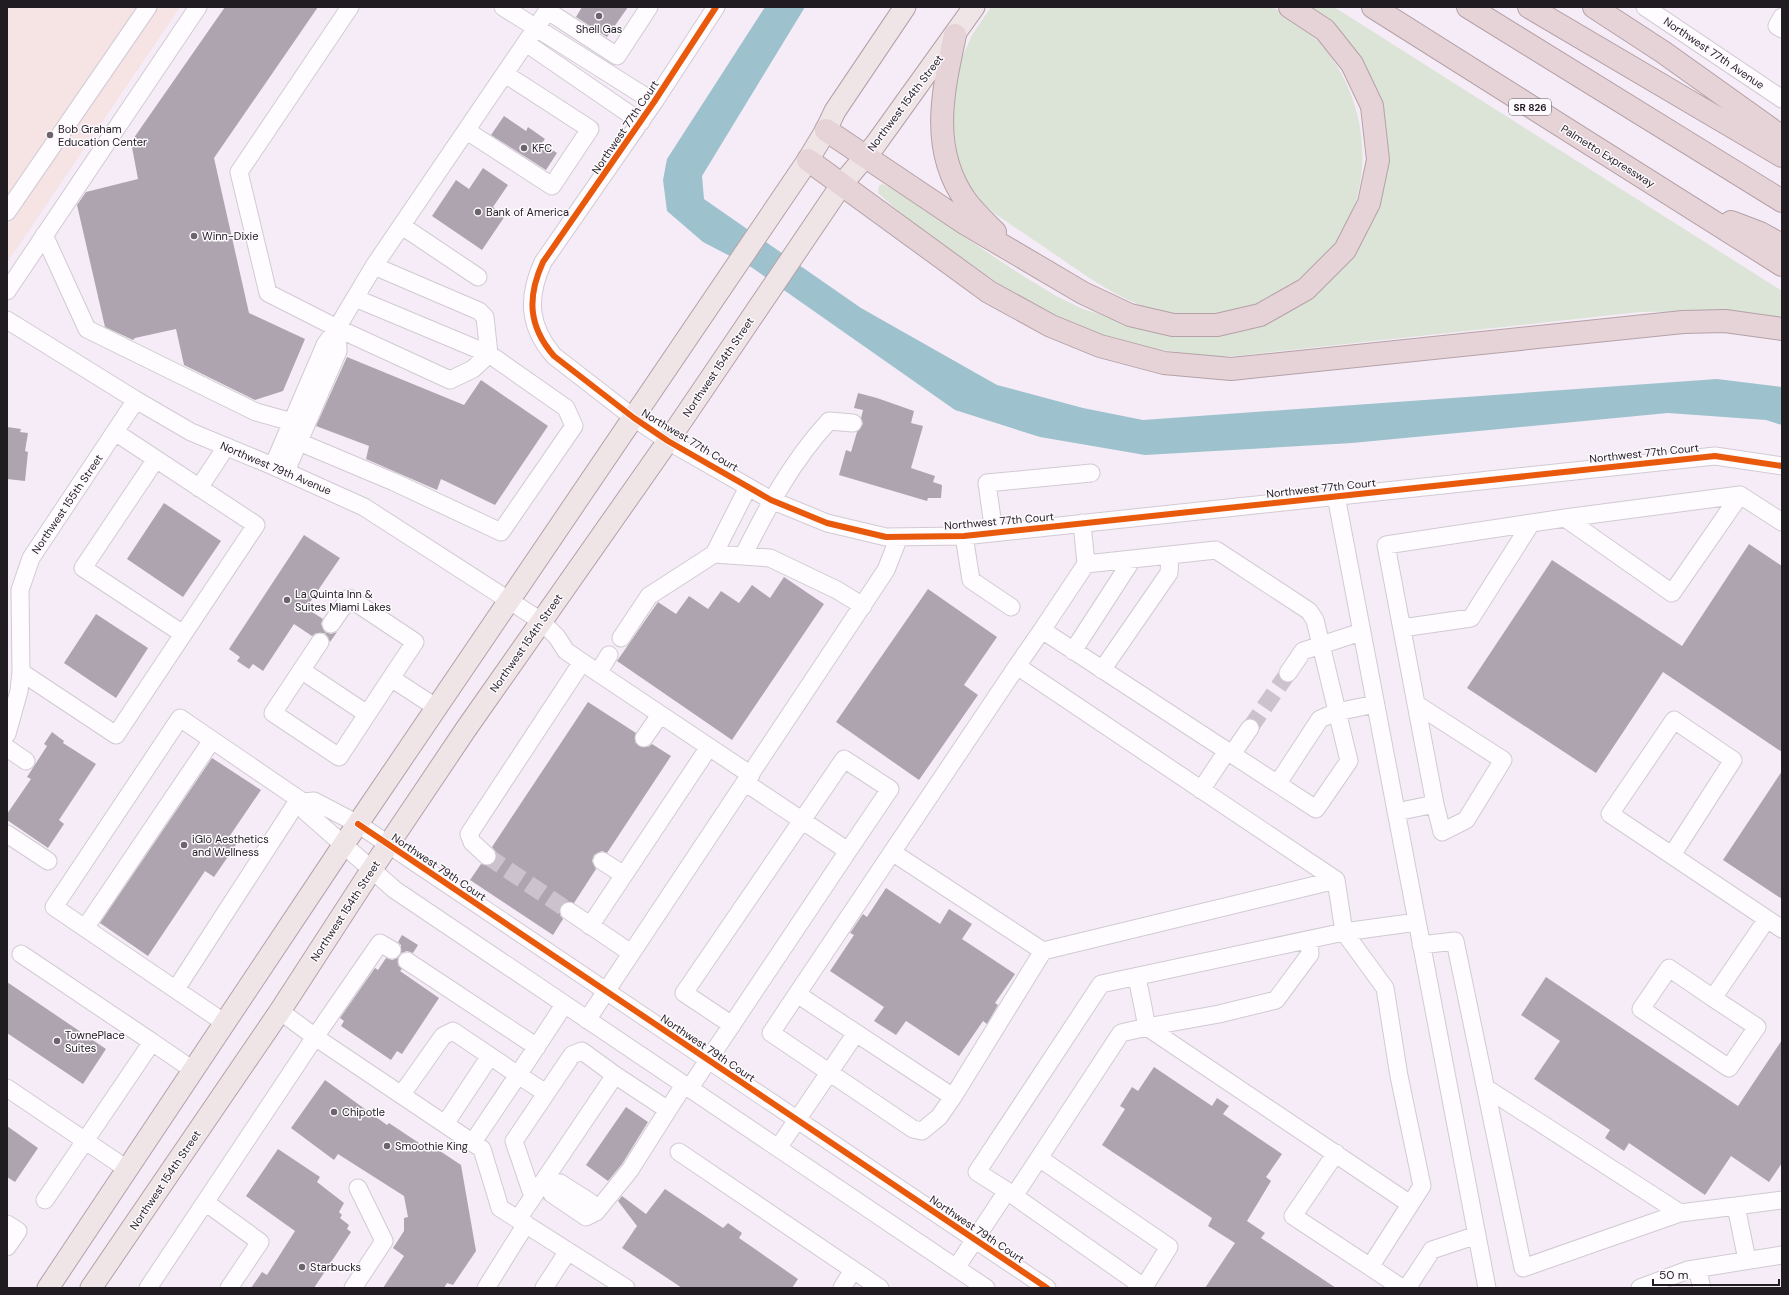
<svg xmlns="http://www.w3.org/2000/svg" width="1789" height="1295" viewBox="0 0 1789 1295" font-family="'DM Sans',sans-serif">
  <rect width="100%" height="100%" fill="#f5ecf7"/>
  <path fill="#f6e4e5" d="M7 7H180L7 263Z"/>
  <path fill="#dbe4d6" d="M991 7H1272C1281 12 1290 17 1298 23 1359 68 1382 162 1344 229 1333 250 1313 268 1294 283 1262 308 1218 320 1177 315 1133 308 1099 285 1063 260 1040 244 1017 229 994 213L978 199 967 183 958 159 950 104 960 62 972 35Z
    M1310 7H1334L1782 291V318L1708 311 1640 312 1236 356H1208L1148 348 1120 342 1063 322 999 284 904 216 878 193 879 186 882 184 891 188 1017 272 1056 296 1083 309 1154 330 1320 290 1383 150 1325 19Z"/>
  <path fill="#9ec2cd" d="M765 7H805L702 176 704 199 861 308 997 385 1083 408 1143 420 1717 379 1782 387V425L1766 420 1668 413 1352 443 1145 455 1040 437 955 410 751 267 703 242 667 211 663 180 667 159Z"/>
  <path fill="#aea4b0" d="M225 7H318L214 158 249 313 305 339 283 391 255 400 184 365 176 329 135 338 133 340 105 327 77 205 86 192 138 179 131 142Z
    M582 7H628L607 37 576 17Z
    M504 116 526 131 528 127 545 139 542 143 557 153 546 170 491 135Z
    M483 168 508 185 493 207 505 216 482 250 432 216 456 180 469 189Z
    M347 357 464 405 481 380 548 426 495 505 441 479 437 490 366 459 369 446 316 426Z
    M858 393 877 398 914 411 911 423 923 426 911 468 935 476 933 482 942 485 941 498H928L927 501 839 475 846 450 851 452 857 432 863 424 861 418 863 410 854 408Z
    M7 427 21 429 20 432 28 433 25 451 28 452 25 481 7 479Z
    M164 503 221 541 183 597 127 559Z
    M304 535 340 558 306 608 323 619 321 624 325 632 331 634 337 632 330 642 325 633H316L312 636 294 624 263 671 253 664 249 669 237 661 240 657 229 649Z
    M1749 544 1782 566V752L1663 672 1596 773 1467 688 1552 560 1682 646Z
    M784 577 824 604 732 740 617 661 658 602 676 614 689 596 708 609 721 591 739 603 752 585 770 598Z
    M928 589 997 637 964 685 978 695 919 780 836 722Z
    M96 614 148 648 116 698 64 663Z
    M588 702 636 733 635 742 639 746 648 747 652 744 671 756 607 853 602 851 594 855 592 861 596 869 574 903 565 902 561 906 560 915 563 919 553 935 470 880 481 864 490 866 495 862 497 853 492 847Z
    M52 732 64 741 63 743 96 764 59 820 64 824 48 848 7 820V814L31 779 27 777 47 746 44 744Z
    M212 758 261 790 229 837 238 842 214 877 205 871 148 956 100 923Z
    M1782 771V899L1723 860Z
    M886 888 940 924 949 909 972 924 962 939 1015 974 995 1003 998 1005 987 1024 983 1021 959 1056 906 1021 896 1035 874 1021 884 1007 830 971 854 935 850 933 863 914 867 917Z
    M402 935 418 945 413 953 407 951 401 953V945L398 942Z
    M386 958 392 960 398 958V965L402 969 400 971 439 998 402 1054 397 1051 391 1060 341 1026 344 1021 340 1018 375 968 378 970Z
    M1546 977 1738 1106 1782 1040V1163L1769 1182 1731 1156 1705 1195 1629 1143 1624 1151 1605 1138 1610 1130 1534 1079 1560 1041 1521 1015Z
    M7 982 106 1049 83 1084 7 1033Z
    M1154 1067 1212 1106 1217 1098 1229 1106 1223 1114 1282 1154 1266 1177 1271 1181 1247 1221 1265 1233 1261 1238 1336 1288H1205L1235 1243 1208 1226 1212 1218 1102 1145 1125 1109 1120 1106 1132 1087 1138 1091Z
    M325 1080 387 1125 389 1123 422 1145 425 1141 461 1165 476 1251 453 1285 447 1283 444 1288H383L404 1256 393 1248 404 1231V1218L408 1217 404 1196 338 1154 334 1160 291 1128Z
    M626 1107 648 1122 622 1164 608 1181 586 1165Z
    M7 1126 38 1148 15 1182 7 1177Z
    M278 1149 320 1177 317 1182 344 1203 339 1212 342 1215 340 1218 349 1225 347 1229 351 1232 314 1288H251L262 1272 267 1275 295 1231 246 1196Z
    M665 1189 723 1228 728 1223 742 1233 739 1238 798 1279 792 1288H682L622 1248 637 1226 618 1201 622 1196 646 1214Z"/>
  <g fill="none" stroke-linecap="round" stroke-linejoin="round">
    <path stroke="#cbc2cc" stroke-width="17" stroke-dasharray="17 8" stroke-linecap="butt" d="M1250 728 1288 673
      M487 856 569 911"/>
    <defs>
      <path id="minor" d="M350 7 239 172 268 293 337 328 450 380 473 369 489 354
        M503 7 654 102
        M716 7 654 102 543 262C527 297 528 326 554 356L634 418 668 441 771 500 827 523 886 537 964 536 1715 456 1782 466
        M1645 7 1782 99
        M548 11 617 56 649 7
        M1782 17 1777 26 1782 29
        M526 43 641 122
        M467 131 552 186 590 129 505 74
        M7 212 148 7
        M402 226 478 277
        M44 235 87 329 256 412 292 422
        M374 266 479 311 485 317 489 354
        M7 291 198 7
        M7 320 136 400 191 432 273 466 364 507 541 621 557 637 566 651 582 662 751 775
        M299 442 394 482 501 532 574 426 566 408 489 354 355 298
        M156 459 83 568 183 634
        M273 466 325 345 337 328 374 266 550 7
        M286 471 338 351 337 328
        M199 488 226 447
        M1336 496 1487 1288
        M1565 518 1672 593 1740 495
        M1082 523 1086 564 1216 550 1309 611 1315 620 1349 761 1316 809 1227 751
        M994 533 987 483 1091 473
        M964 536 971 580 1011 607
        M714 554 770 558 837 590 863 606
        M743 556C767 508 792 461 829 421L853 423
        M331 624 349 598 415 642 391 678 437 708
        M1402 628 1471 618 1530 525
        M1042 630 1086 564
        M621 638 649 596 714 554 748 487
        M320 642 273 713 339 757 391 678
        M1073 651 1132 560
        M1017 666 1042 630 1227 751 1201 790
        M301 670 367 714
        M1102 670 1169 573 1170 555
        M21 672 116 735 256 525 115 432
        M598 673 609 655
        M1288 673 1303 651 1361 632
        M1416 704 1503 760 1466 820 1442 832 1435 804
        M7 734 19 691 21 672 20 590 31 558 136 400
        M644 738 660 715
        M7 748 26 761
        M1232 754 1250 728
        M1278 783 1320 719 1337 712 1375 704
        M303 802 305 811 395 890 986 1288
        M1396 812 1435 804 1386 545 1565 518 1740 495 1782 522
        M7 834 48 861
        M892 852 1043 951 953 1097 939 1117 922 1131 913 1129 771 1033 797 994 1017 666 1336 880 1344 932 1385 988 1399 1076 1422 1186 1370 1267
        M1672 855 1733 760 1674 720 1610 814 1782 929
        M487 856 472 842 469 834 582 662
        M602 861 624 875
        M569 911 631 953
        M590 926 709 747
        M85 928 212 740
        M1421 945 1455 941 1523 1268 1680 1213 1486 1088
        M392 950 380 943 315 1037 482 1149 500 1208 626 1288
        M1043 951 1336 880
        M21 954 152 1042 45 1200
        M407 961 537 1047
        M1137 977 1147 1027 1219 1014 1276 1000 1310 954 1309 940
        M176 989 299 799
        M797 994 953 1097
        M1713 998 1757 1027 1729 1068 1641 1009 1669 968 1713 998 1767 919
        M587 1020 886 570 899 537
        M225 1023 54 907 180 718 303 802 314 801 358 824 1047 1288
        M732 1025 684 993 844 759 890 789 848 851
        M152 1042 193 1070
        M615 1075 668 1110 684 1085
        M7 1088 127 1169
        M689 1089 848 851 746 783
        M402 1094 443 1036 453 1031 518 1075 564 1005
        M445 1124 490 1056
        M473 1142 518 1075 546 1093
        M778 1148 856 1033
        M679 1152 880 1288
        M1336 1153 1293 1216 1402 1288
        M1039 1158 1169 1247 1144 1287
        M544 1181 551 1185 552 1194 586 1217 596 1212 630 1170 668 1110
        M551 1185 560 1183 590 1202 596 1212
        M1007 1191 1145 1288
        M1014 1196 1121 1033 1147 1027 1410 1204
        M205 1202 260 1242 229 1288
        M1680 1213 1736 1206
        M518 1219 615 1075 582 1051 572 1055 514 1141 533 1197
        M7 1224 18 1231 7 1247
        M1747 1260 1736 1206 1782 1200
        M956 1268 1007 1191 977 1172 1101 984 1344 932 1417 922
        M1697 1269 1702 1288
        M148 1288 315 1037 280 1011
        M353 1288 384 1241 358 1188
        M486 1288 526 1224
        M544 1288 568 1251
        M842 1288 853 1270
        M1407 1288 1432 1250 1477 1235
        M1640 1288 1688 1270 1782 1255"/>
      <path id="major" d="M48 1288 344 844 808 160 826 130 835 111 905 7
        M91 1288 280 1011 372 869 466 729 668 441 842 184 875 145 974 7"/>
      <path id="highway" d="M1373 7 1782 265
        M1468 7 1782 201
        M1529 7 1782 156
        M1594 7 1663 52 1782 137
        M955 35C943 91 929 149 966 201 974 212 985 222 995 232
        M826 130 966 224 1083 293 1130 315 1173 325H1217L1260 315 1306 289 1345 250 1369 203 1378 160 1372 106 1352 64 1325 30 1290 7
        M808 160 989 292 1051 326 1100 346 1164 363 1231 369 1683 322 1725 321 1782 329
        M1731 222 1760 233 1782 245"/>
    </defs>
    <use href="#minor" stroke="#d1cad3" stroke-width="19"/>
    <use href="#major" stroke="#b5a1a7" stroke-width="23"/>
    <use href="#highway" stroke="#b5a1a7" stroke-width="24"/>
    <use href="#minor" stroke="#fefcfe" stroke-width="17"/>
    <use href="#major" stroke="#efe4e6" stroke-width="21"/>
    <use href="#highway" stroke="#e5d3d7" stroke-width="22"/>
    <defs>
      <path id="cycleway" d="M716 7 654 102 543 262C527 297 528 326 554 356L634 418 668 441 771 500 827 523 886 537 964 536 1715 456 1782 466
        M358 824 1047 1288"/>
    </defs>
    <use href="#cycleway" stroke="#fdfafe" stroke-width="8"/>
    <use href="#cycleway" stroke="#e8590c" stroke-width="6"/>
  </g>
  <g fill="#6b646d" stroke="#fdfafe" stroke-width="1.5">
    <circle cx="599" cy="16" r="4"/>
    <circle cx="50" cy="135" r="4"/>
    <circle cx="524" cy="148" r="4"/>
    <circle cx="478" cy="212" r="4"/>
    <circle cx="194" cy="236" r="4"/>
    <circle cx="287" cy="600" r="4"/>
    <circle cx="184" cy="845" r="4"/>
    <circle cx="57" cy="1041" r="4"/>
    <circle cx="334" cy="1112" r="4"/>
    <circle cx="387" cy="1146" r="4"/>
    <circle cx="302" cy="1267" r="4"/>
  </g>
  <g text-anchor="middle" stroke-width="3" stroke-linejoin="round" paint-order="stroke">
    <rect fill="#fdfafe" stroke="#635e64" stroke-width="1" x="1509" y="99" width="42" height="16" rx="3"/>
    <g font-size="10" font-weight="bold" fill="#211b22">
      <text x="1530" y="111">SR 826</text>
    </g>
    <g font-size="11" fill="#211b22" stroke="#fdfafe" text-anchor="start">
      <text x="599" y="33" text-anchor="middle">Shell Gas</text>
      <text x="58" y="133">Bob Graham<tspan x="58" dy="13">Education Center</tspan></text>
      <text x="532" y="152">KFC</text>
      <text x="486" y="216">Bank of America</text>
      <text x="202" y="240">Winn-Dixie</text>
      <text x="295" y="598">La Quinta Inn &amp;<tspan x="295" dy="13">Suites Miami Lakes</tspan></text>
      <text x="192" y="843">iGlō Aesthetics<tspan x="192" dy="13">and Wellness</tspan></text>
      <text x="65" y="1039">TownePlace<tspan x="65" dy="13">Suites</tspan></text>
      <text x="342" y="1116">Chipotle</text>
      <text x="395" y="1150">Smoothie King</text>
      <text x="310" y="1271">Starbucks</text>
    </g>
    <g font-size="11" fill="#211b22" stroke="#fdfafe">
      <text transform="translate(1714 53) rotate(34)" y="4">Northwest 77th Avenue</text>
      <text transform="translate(905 103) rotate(-53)" y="4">Northwest 154th Street</text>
      <text transform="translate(625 127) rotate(-56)" y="4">Northwest 77th Court</text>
      <text transform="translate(1608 156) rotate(32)" y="4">Palmetto Expressway</text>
      <text transform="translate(718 367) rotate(-56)" y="4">Northwest 154th Street</text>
      <text transform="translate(690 440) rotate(31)" y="4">Northwest 77th Court</text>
      <text transform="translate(1644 453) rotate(-6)" y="4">Northwest 77th Court</text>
      <text transform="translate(276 468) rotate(23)" y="4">Northwest 79th Avenue</text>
      <text transform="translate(1321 488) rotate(-6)" y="4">Northwest 77th Court</text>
      <text transform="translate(67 504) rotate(-56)" y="4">Northwest 155th Street</text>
      <text transform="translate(999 521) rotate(-5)" y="4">Northwest 77th Court</text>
      <text transform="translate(526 643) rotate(-55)" y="4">Northwest 154th Street</text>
      <text transform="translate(439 867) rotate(34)" y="4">Northwest 79th Court</text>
      <text transform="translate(345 911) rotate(-57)" y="4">Northwest 154th Street</text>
      <text transform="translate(708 1048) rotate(34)" y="4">Northwest 79th Court</text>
      <text transform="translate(165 1180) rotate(-56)" y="4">Northwest 154th Street</text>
      <text transform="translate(977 1229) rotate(34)" y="4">Northwest 79th Court</text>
    </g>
  </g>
  <rect width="1789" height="1295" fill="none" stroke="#211b22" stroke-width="16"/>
  <path d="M1653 1279v6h126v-6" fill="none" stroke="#211b22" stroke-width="2"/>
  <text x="1659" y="1279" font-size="12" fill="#211b22" stroke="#fdfafe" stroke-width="3" paint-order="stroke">50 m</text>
</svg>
